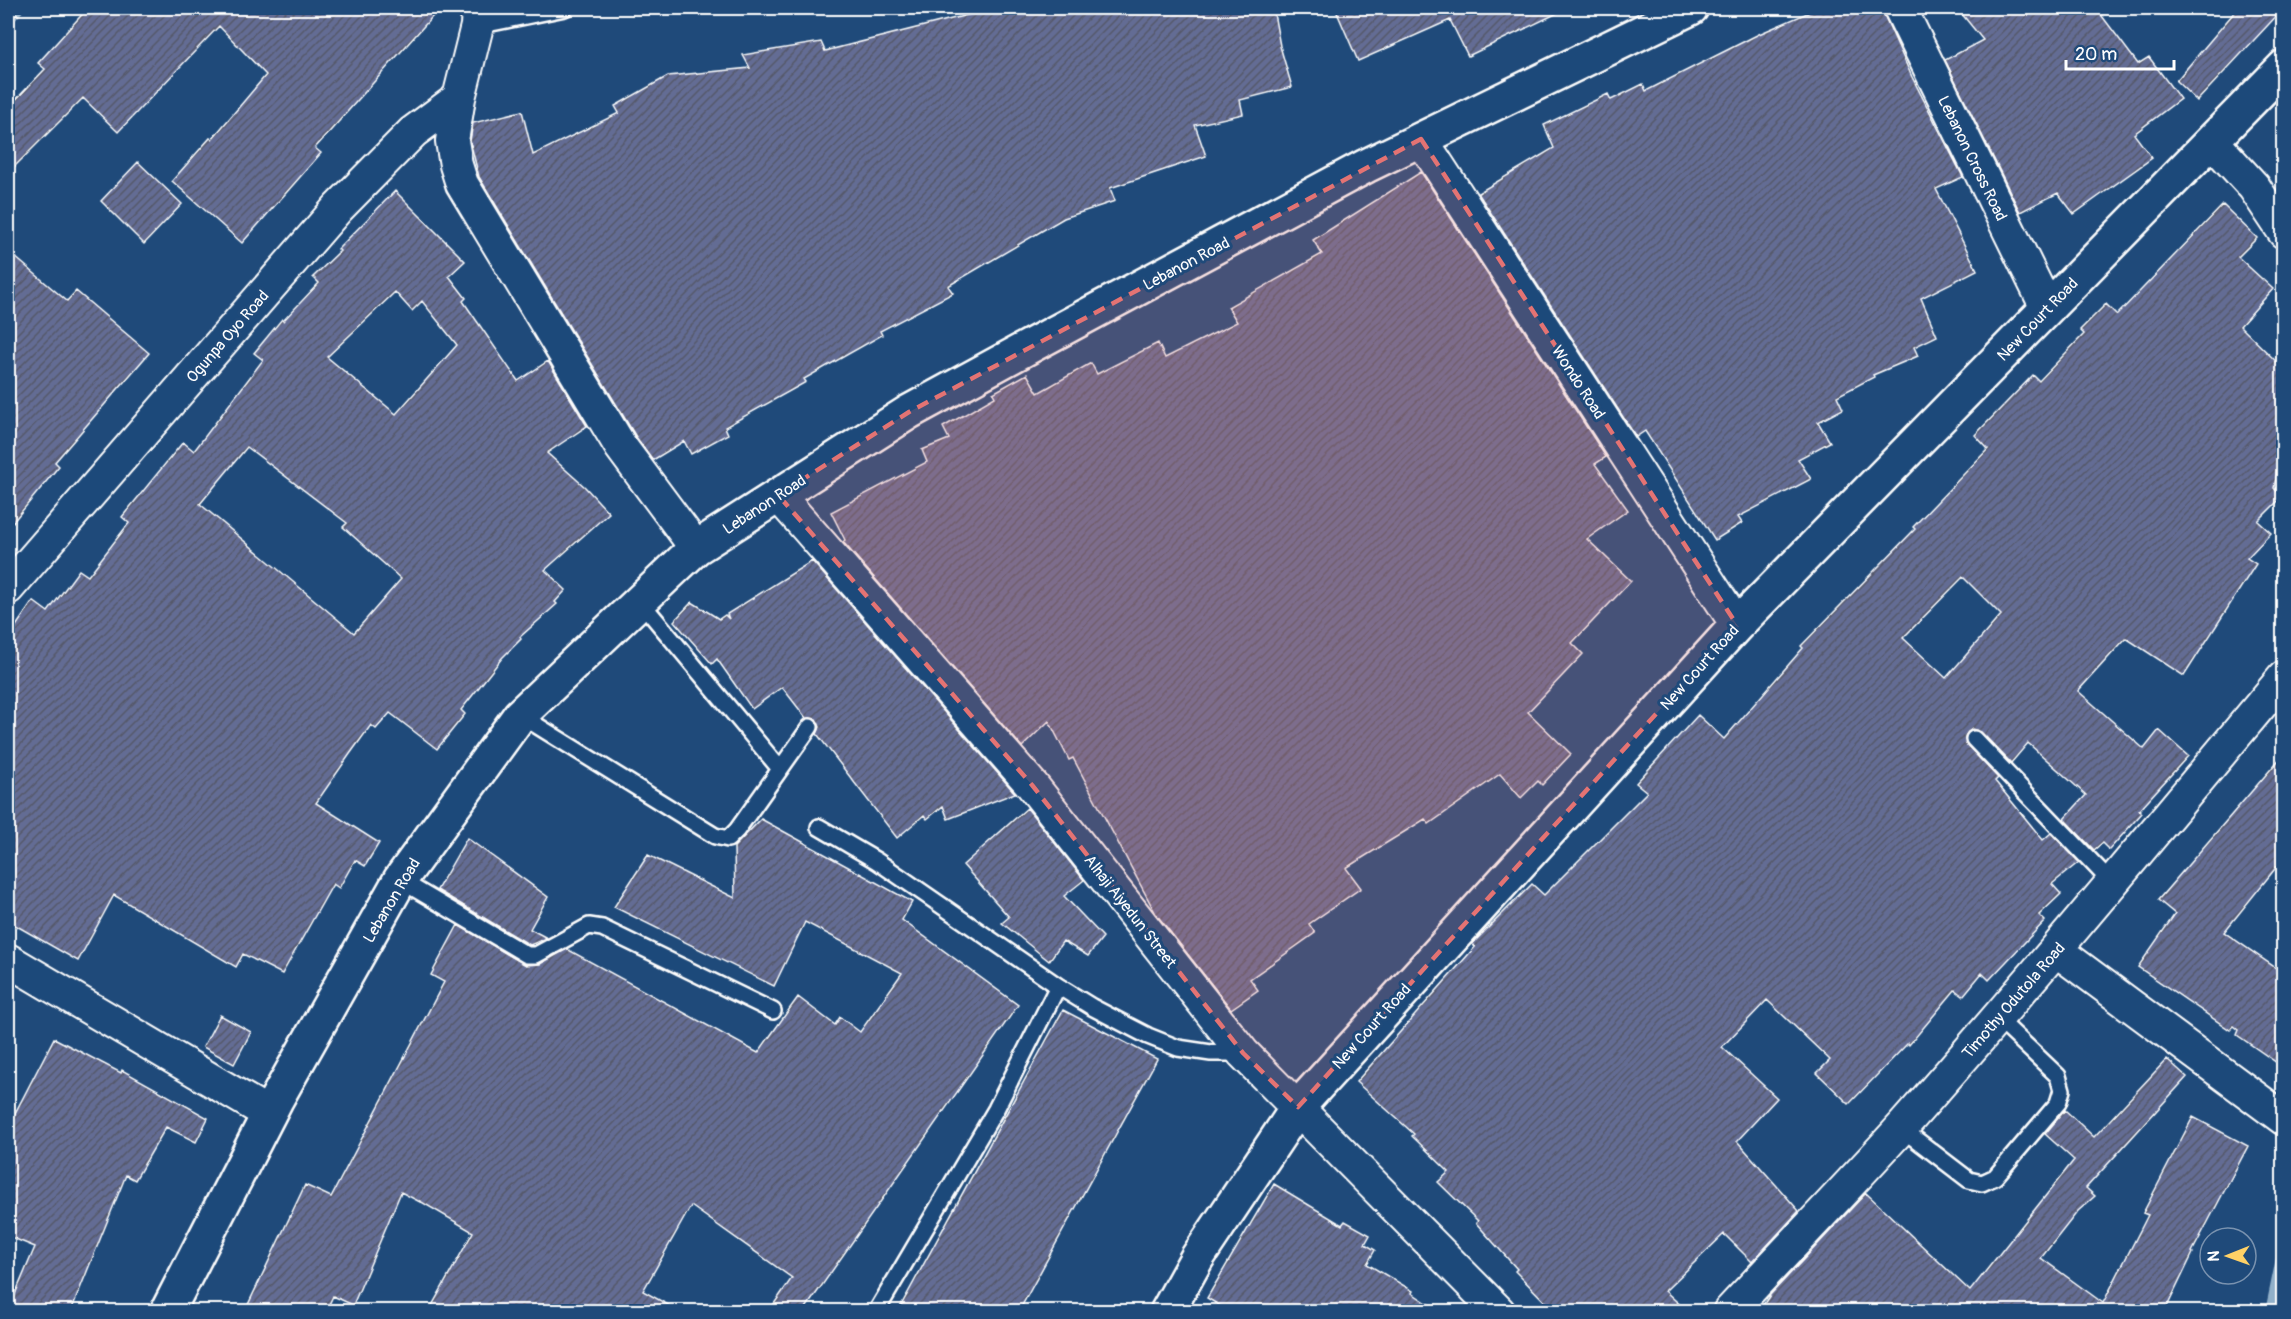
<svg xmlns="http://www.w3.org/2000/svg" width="2291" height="1319" viewBox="0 0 2291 1319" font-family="Pangolin,sans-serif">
  <defs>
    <pattern id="building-hatch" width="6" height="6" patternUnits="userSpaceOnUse" patternTransform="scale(1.5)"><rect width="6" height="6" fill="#636c94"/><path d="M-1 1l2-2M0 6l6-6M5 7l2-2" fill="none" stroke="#555969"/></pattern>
  </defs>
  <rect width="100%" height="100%" fill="#1f4a7a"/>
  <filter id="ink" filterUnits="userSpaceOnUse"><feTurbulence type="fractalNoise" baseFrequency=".0167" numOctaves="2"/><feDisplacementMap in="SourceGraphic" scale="12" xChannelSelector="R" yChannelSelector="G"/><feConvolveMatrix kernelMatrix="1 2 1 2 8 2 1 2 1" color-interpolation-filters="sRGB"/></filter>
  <g filter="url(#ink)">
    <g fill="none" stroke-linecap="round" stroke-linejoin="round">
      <path stroke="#91b0c9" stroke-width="10" d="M8 21 19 8
        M2270 1312 2284 1244"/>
    </g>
    <path fill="url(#building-hatch)" stroke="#fff" stroke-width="1.5" fill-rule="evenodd" d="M88 8H440L315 148 321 153 242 243 172 181 210 138 212 139 266 75 219 26 118 132 83 98 8 173V108L45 69 38 63Z
      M995 8H1273L1280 46 1292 87 1240 100 1243 114 1195 125 1206 156 1110 188 1115 201 1064 218 948 286 953 293 880 331 882 335 804 379 806 382 725 427 728 434 691 454 684 441 653 460 636 437 479 177 470 141 473 123 522 111 533 155 619 113 615 106 668 76 750 68 743 55 821 42 825 51Z
      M1335 8H1568L1468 56 1450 20 1358 61Z
      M1819 8H1881L1912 77 1963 177 1936 189 1977 270 1921 298 1937 336 1914 347 1918 356 1873 375 1874 377 1837 396 1843 409 1818 422 1830 442 1798 459 1811 479 1738 517 1742 523 1715 540 1645 431 1636 437 1478 193 1554 148 1544 125 1608 94 1611 100 1643 84 1646 91 1759 34Z
      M1957 8H2096L2138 64 2149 57 2180 99 2134 134 2152 158 2074 214 2058 193 2020 212 1945 60 1983 40Z
      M2238 8 2283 9 2197 101 2176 81Z
      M138 162 182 204 144 244 101 201Z
      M1421 172 1606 457 1595 464 1628 510 1587 539 1631 581 1572 643 1583 654 1528 712 1571 754 1542 785 1538 781 1521 798 1500 774 1429 824 1425 819 1346 868 1361 888 1309 924 1315 933 1250 979 1258 990 1231 1009 1156 914 1073 758 1069 760 1049 721 1022 747 843 542 845 540 831 512 927 462 922 450 949 439 943 427 995 397 993 393 1027 374 1038 393 1091 363 1097 374 1158 343 1165 358 1237 322 1228 307 1322 254 1313 240Z
      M395 191 465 261 449 276 466 298 463 301 518 381 548 361 587 426 547 453 585 487 609 513 545 570 566 590 555 602 557 604 520 637 521 639 502 658 461 710 465 714 437 749 390 713 376 729 371 725 350 754 316 803 379 843 365 866 355 860 339 888 333 884 282 974 243 954 236 967 114 895 78 961 8 921V638L33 601 48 612 79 570 88 576 129 523 122 517 183 442 194 451 263 360 254 353 282 319 283 321 319 283 313 277 340 251 338 249ZM395 292 412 311 422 301 457 345 396 414 327 357ZM247 447 347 523 343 527 401 579 354 633 200 504Z
      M2223 205 2257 238 2238 257 2273 289 2240 326 2283 368V444L2274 488 2282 497 2258 521 2271 533 2247 558 2256 564 2184 676 2126 638 2078 691 2144 749 2159 730 2188 756 2139 810 2142 813 2109 850 2102 843 2094 850 2064 819 2086 795 2028 743 2011 763 1981 732 1972 729 1968 732 1965 737 1967 745 1998 778 1995 781 2043 840 2051 833 2079 862 2052 884 2061 894 2039 915 2045 921 1989 980 1982 973 1963 996 1955 990 1909 1045 1908 1043 1849 1104 1817 1073 1830 1060 1767 1000 1722 1047 1777 1098 1737 1141 1799 1211 1752 1262 1724 1234 1665 1291 1687 1311H1554L1515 1271 1517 1269 1476 1223 1478 1221 1438 1182 1449 1172 1412 1136 1414 1134 1356 1082 1475 947 1472 944 1532 884 1544 895 1647 792 1636 783 1698 715 1724 739 1803 648 1801 646 1915 529 1913 527 1988 449 1975 435 2033 375 2039 381 2084 334 2080 330 2106 304 2117 315ZM1963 577 2001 615 1946 678 1903 638Z
      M8 251 67 301 76 291 149 353 55 462 59 466 8 528Z
      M812 561 1015 793 948 819 943 806 927 819 924 815 897 838 817 734 820 727 816 719 806 718 782 687 752 709 717 659 712 664 674 621 692 602 719 619 725 615 729 619 727 614Z
      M2283 755V859L2224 932 2283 973V1067L2237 1035 2239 1030 2234 1026 2230 1030 2138 967 2175 914 2158 900Z
      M1027 808 1084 880 1064 896 1103 937 1088 956 1063 941 1049 961 1002 923 1009 917 963 865Z
      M761 819 912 902 902 920 1018 1005 804 1311H769L792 1278 691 1206 643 1291 679 1311H429L473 1232 420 1201V1202L401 1192 353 1305 333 1296 326 1311H245L305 1185 331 1197 444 982 431 975 458 925 526 965 540 964 567 949 758 1053 798 997 835 1025 840 1017 860 1032 902 973 805 922 774 986 614 907 648 855 735 898 734 847Z
      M467 838 548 897 530 929 547 938 530 945 437 890Z
      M1063 1010 1157 1059 1019 1311H898Z
      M220 1015 251 1032 234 1064 203 1047Z
      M54 1038 121 1073 122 1070 208 1118 196 1142 166 1127 135 1180 126 1175 71 1311H8L35 1247 8 1236V1117H13Z
      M2167 1059 2187 1077 2086 1188 2095 1196 2078 1211 2041 1258 2103 1303 2148 1215 2143 1213 2193 1117 2248 1146 2192 1252 2193 1253 2165 1311H1759L1770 1295 1866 1193 1970 1291 2074 1160 2045 1134 2065 1110 2094 1137Z
      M1274 1184 1342 1225 1345 1221 1370 1235 1365 1244 1375 1250 1367 1264 1413 1291 1412 1293 1439 1311H1229L1207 1298Z"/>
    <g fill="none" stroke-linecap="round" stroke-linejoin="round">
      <defs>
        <path id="service" d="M477 26 565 8
          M640 601 780 769
          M520 715 715 836 728 839 737 830 810 727
          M1974 739 2112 883
          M819 827 877 861 1058 986 1092 1007 1148 1036 1178 1048 1211 1053H1241
          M400 880 527 955H536L589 926 602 928 773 1011
          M1901 1128 1969 1180 1982 1183 1995 1177 2058 1103 2062 1090 2058 1076 1997 1018
          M876 1312 996 1109 1058 986"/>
        <path id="minor" d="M478 8 477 26 459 98 452 141 456 165 462 184 621 447 696 548
          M1900 8 2047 308
          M1421 139 1737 625
          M2212 141 2254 187 2284 232
          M778 495 1032 785 1243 1053 1499 1312
          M8 588 338 208 413 132 459 98
          M2056 950 2284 1119
          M8 960 269 1114
          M1729 1312C1787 1250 1846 1189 1903 1126 2033 979 2158 828 2284 677"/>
        <path id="tertiary" d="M1167 1312 1197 1258 1298 1107 1737 625 2284 67"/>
        <path id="secondary" d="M167 1312 276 1100 400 880 520 715 696 548 909 412 1034 344 1366 166 1691 8"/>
      </defs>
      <use href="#service" stroke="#fff" stroke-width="20"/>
      <use href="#minor" stroke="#fff" stroke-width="36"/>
      <use href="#tertiary" stroke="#fff" stroke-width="38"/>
      <use href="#secondary" stroke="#fff" stroke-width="38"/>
      <use href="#service" stroke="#1f4a7a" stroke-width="15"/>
      <use href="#minor" stroke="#1f4a7a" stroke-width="32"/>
      <use href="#tertiary" stroke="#1f4a7a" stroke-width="33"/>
      <use href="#secondary" stroke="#1f4a7a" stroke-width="33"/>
    </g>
  </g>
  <path fill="#e47373" fill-opacity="0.2" stroke="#e47373" stroke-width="4.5" stroke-dasharray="12 8" stroke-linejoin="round" d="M1421 139 1737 625 1298 1107 1243 1053 1032 785 778 495 909 412Z"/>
  <g text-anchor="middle" stroke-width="6" stroke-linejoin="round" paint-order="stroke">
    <g font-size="16" fill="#fff" stroke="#1f4a7a">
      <text transform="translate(1973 158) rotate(64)" y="6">Lebanon Cross Road</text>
      <text transform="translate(1186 263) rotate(-28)" y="6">Lebanon Road</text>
      <text transform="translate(2037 319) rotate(-46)" y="6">New Court Road</text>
      <text transform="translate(227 336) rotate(-49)" y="6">Ogunpa Oyo Road</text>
      <text transform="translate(1579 382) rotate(57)" y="6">Wondo Road</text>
      <text transform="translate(764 504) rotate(-33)" y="6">Lebanon Road</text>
      <text transform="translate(1699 667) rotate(-48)" y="6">New Court Road</text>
      <text transform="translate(391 900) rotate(-59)" y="6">Lebanon Road</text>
      <text transform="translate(1131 911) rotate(52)" y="6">Alhaji Aiyedun Street</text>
      <text transform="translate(2013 1000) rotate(-49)" y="6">Timothy Odutola Road</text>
      <text transform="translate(1371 1026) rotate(-48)" y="6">New Court Road</text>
    </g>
  </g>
  <rect width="2291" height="1319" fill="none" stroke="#1f4a7a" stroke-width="30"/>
  <rect x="15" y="15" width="2261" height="1289" fill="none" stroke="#fff" stroke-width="2" filter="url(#ink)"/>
  <g transform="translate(2228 1256) rotate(269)"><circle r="28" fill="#1f4a7a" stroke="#7992af" stroke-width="1.5"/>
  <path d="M0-4.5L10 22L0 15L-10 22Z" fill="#ffd166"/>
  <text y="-9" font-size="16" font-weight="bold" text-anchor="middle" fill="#ffffff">N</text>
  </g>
  <path d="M2066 60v9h108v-9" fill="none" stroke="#ffffff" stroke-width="3"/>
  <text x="2075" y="60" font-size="18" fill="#ffffff" stroke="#1f4a7a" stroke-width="4.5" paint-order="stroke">20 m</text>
</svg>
